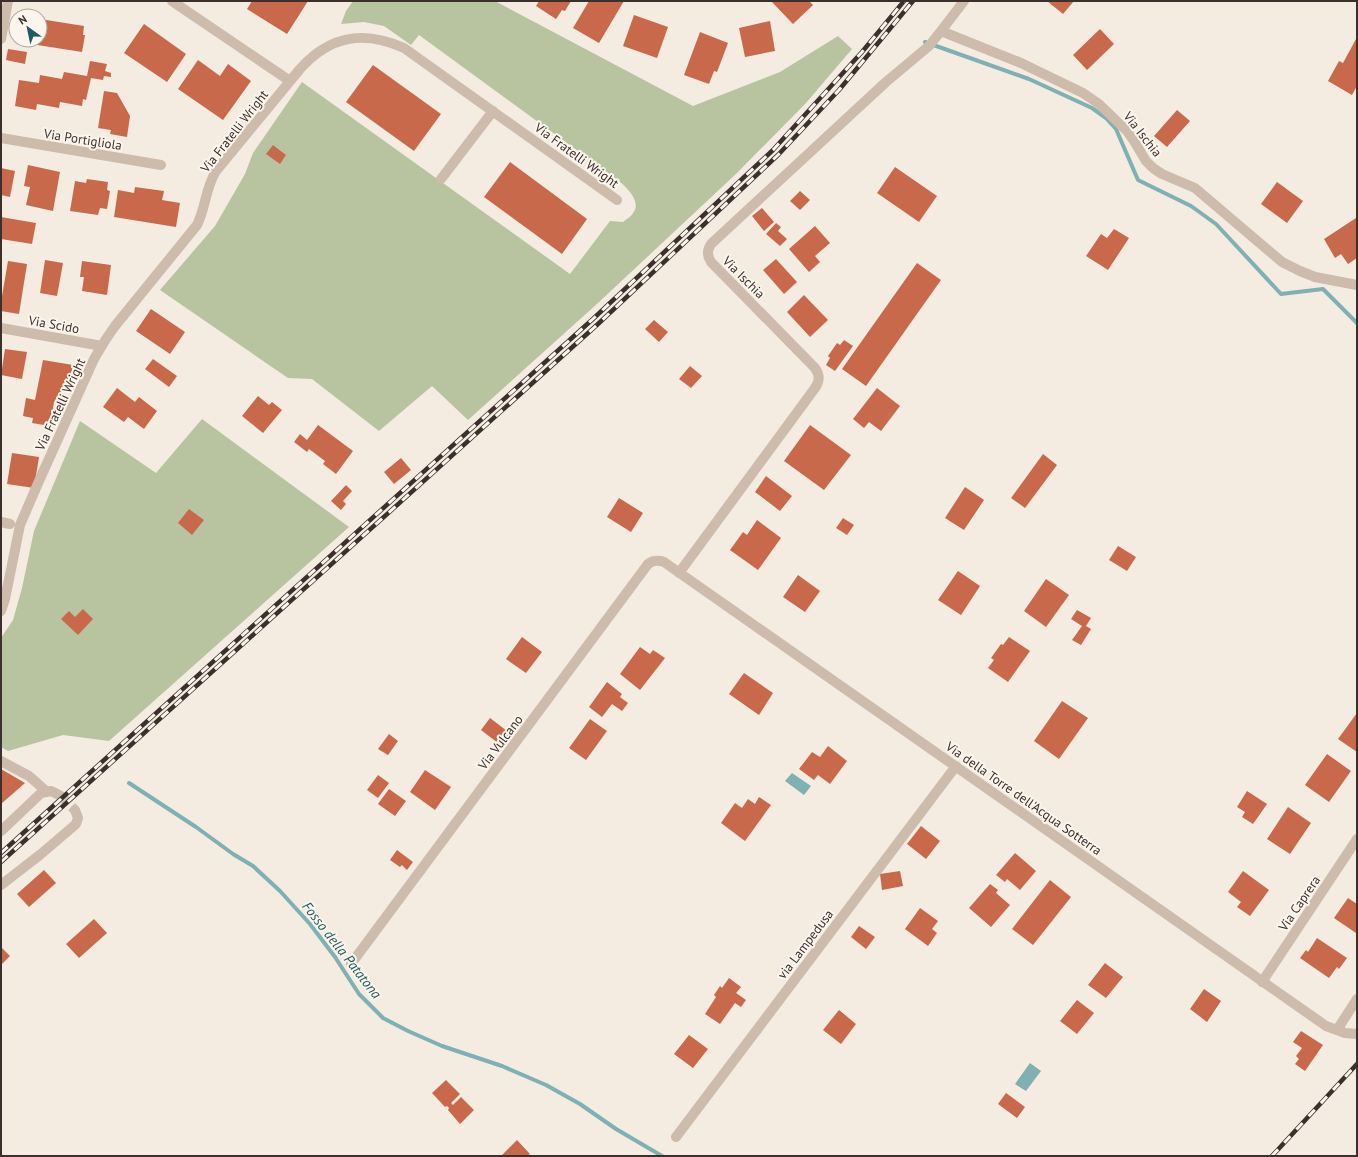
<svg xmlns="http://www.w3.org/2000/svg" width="1358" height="1157" viewBox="0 0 1358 1157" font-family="'PT Sans',sans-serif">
  <rect width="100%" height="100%" fill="#f4ebe1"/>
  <path fill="#b8c4a0" d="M353 1H495L693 106 780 72 838 36 852 49 806 103 737 173 598 303 468 420 432 386 379 431 312 379 288 378 160 290 215 226 245 174 253 153 302 82 570 274 610 221 623 222C626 219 631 217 633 213 642 202 627 188 619 181L419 35 411 45 384 26 364 22 341 24 346 11Z
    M202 419 349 527 109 741 63 735 8 751 1 747V638L13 620 22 588 34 531 80 421 156 473Z"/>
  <path fill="#7fb0b2" d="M792 773 811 786 804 795 785 781Z
    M1030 1063 1041 1071 1026 1091 1015 1084Z"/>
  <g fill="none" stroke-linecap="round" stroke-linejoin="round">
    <path stroke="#7fb0b2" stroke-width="4" d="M925 42 1029 79 1092 108 1106 118 1116 129 1138 180 1191 206 1216 224 1281 294 1323 289 1357 323
      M129 783 196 827 233 854 253 866 280 891 310 924 335 957 359 994 383 1018 408 1031 442 1046 502 1066 546 1085 580 1104 616 1129 662 1156"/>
  </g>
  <path fill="#c8694b" d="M252 1H308L287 34 247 9Z
    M539 1H571L565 11 562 10 556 19 536 6Z
    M589 1H624L599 43 573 28Z
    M771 1H809L813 5 793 24Z
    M1047 1H1074L1063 14Z
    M634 15 668 27 657 58 623 46Z
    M40 19 84 26 83 35H85L82 52 31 44V40H40Z
    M770 21 775 51 745 57 739 28Z
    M144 24 186 54 167 82 124 53Z
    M1100 29 1114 44 1087 70 1073 55Z
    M700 32 728 43 717 72 714 71 709 84 684 75Z
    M1356 39 1357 40V86L1352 95 1328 81 1339 61 1343 63Z
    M8 49 27 52 25 64 6 60Z
    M198 60 220 76 228 64 251 81 223 120 178 89Z
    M90 61 107 64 105 71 111 73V77L104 76 103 80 91 78 86 100 83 99 82 106 60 102 59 108 37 104 36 110 15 106 19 80 39 83 40 75 62 79 64 72 87 76Z
    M373 65 441 114 414 151 346 102Z
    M104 91 117 93 130 116 127 137 110 134 111 130 98 128Z
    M1177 110 1190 121 1167 147 1154 136Z
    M273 145 286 155 280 164 266 154Z
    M510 162 587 219 562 254 484 197Z
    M28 165 60 172 53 211 26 205 30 187 24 186Z
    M895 167 937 196 919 222 877 193Z
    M1 168 15 171 10 197 1 195Z
    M87 179 108 182 107 190 110 191 107 209 100 208 98 215 70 211 75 181 86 183Z
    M1277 182 1303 201 1287 223 1261 204Z
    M135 187 164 191 162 200 180 203 176 227 114 217 118 190 134 193Z
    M800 191 810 200 800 210 790 201Z
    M762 208 774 222 764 231 752 216Z
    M1 217 36 223 32 244 1 239Z
    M1356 218 1357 258 1348 264 1341 254 1335 258 1324 239Z
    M776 223 781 227 778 231 787 239 780 246 766 234Z
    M815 226 830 243 815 256 820 262 809 272 789 249Z
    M1114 229 1129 238 1108 270 1086 256 1101 234 1107 238Z
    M776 259 797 282 784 294 763 270Z
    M45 260 63 263 57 296 40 293Z
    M8 261 27 264 19 314 1 311V302Z
    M82 261 111 265 107 295 82 291 84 277H80Z
    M917 263 941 280 866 386 842 369Z
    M804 295 828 320 810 337 787 312Z
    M151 309 185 332 170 354 136 331Z
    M654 320 668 332 659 342 645 329Z
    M844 340 853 346 835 371 826 365 830 358 828 356 837 343 840 345Z
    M5 349 27 352 22 379 1 375Z
    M153 359 177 376 169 387 145 369Z
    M43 360 73 365 70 380H67L65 387 54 402 50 426 32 423 33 418 23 416 26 398 35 400Z
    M690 366 702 376 691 388 679 379Z
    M117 388 135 402 139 397 157 411 144 429 128 417 124 422 103 407Z
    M877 388 900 406 881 431 869 422 864 428 853 419Z
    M258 396 269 405 272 402 282 410 263 433 242 416Z
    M318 425 353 451 336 474 323 464 325 461 309 449 307 452 294 442 300 434 307 440Z
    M810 425 851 455 824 490 784 461Z
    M12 453 39 457 34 488 7 484Z
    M1043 454 1057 465 1025 508 1011 498Z
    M401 458 411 470 394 484 384 472Z
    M766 476 792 496 780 511 755 492Z
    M346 485 352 491 343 501 346 504 341 510 331 501Z
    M965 487 984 500 964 530 945 518Z
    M619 498 643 513 631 532 607 517Z
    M189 509 204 520 192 535 178 523Z
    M843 518 854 525 847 535 836 528Z
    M757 520 781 538 758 570 730 550 743 532 747 535Z
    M1118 546 1136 557 1127 571 1109 560Z
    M958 571 980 586 961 615 938 600Z
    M798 575 820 591 805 612 783 597Z
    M1046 579 1069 595 1046 627 1024 611Z
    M83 609 93 619 78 635 61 619 69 611 75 617Z
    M1077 610 1091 618 1086 626 1091 629 1081 645 1072 640 1082 626 1071 619Z
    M522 637 542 652 526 673 506 659Z
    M1009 637 1030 651 1008 682 988 668 994 660 991 658 1001 644 1003 645Z
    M640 647 650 654 653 650 665 658 640 690 620 674Z
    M744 673 773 693 759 715 729 694Z
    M607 682 622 694 620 697 628 703 622 711 612 704 602 717 589 707Z
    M1062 701 1088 718 1059 759 1034 741Z
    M1357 713V752L1338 739Z
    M490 718 511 734 502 746 481 730Z
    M590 719 607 731 586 760 569 748Z
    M389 734 398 741 388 755 378 749Z
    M828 746 847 761 830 784 818 775 814 780 799 769 812 752 820 757Z
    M1327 754 1351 771 1329 802 1305 785Z
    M1 769 25 783 1 804Z
    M425 770 451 787 435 810 410 792Z
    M378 775 389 783 378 798 367 790Z
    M389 789 406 801 395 816 378 804Z
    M1247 791 1267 804 1253 824 1242 817 1245 812 1237 807Z
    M759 797 771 805 745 841 721 823 735 803 742 808 748 799 755 804Z
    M1288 807 1311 823 1290 854 1267 839Z
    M921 826 940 841 926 859 907 844Z
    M397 850 413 862 407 870 402 865 400 867 390 860Z
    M1015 853 1036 871 1020 890 1007 879 1005 882 996 875Z
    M44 870 56 883 29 907 17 894Z
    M900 871 903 886 882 890 880 874Z
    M1243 871 1269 890 1250 916 1237 907 1241 902 1228 892Z
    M1050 880 1071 897 1033 945 1012 929Z
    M990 884 998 890 996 893 1010 905 991 927 969 908Z
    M1348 898 1357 904V931L1356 933 1334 918Z
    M920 908 938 921 932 929 937 933 928 946 905 929Z
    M94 919 107 933 79 958 66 944Z
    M859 926 875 937 866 949 851 937Z
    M1317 938 1347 958 1339 969 1337 967 1329 978 1300 958 1306 950 1308 952Z
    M1 947 10 956 1 965Z
    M1105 963 1123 977 1106 998 1088 985Z
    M729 978 741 987 736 993 746 1000 741 1007 735 1003 720 1024 705 1014 716 997 714 995 720 986 722 988Z
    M1204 989 1221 1001 1207 1022 1190 1009Z
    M1077 1000 1094 1013 1077 1034 1060 1021Z
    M839 1010 856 1024 841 1044 823 1030Z
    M1301 1031 1323 1045 1305 1071 1295 1064 1299 1059 1296 1056 1302 1048 1293 1042Z
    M689 1035 708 1049 693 1068 674 1054Z
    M446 1080 460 1094 451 1103 453 1105 461 1097 474 1110 460 1124 448 1110 449 1108 447 1106 445 1107 432 1093Z
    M1006 1093 1025 1107 1017 1118 998 1104Z
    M517 1140 530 1154 527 1156H501Z"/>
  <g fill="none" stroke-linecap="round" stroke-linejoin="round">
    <path stroke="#cfc6bd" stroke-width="10" stroke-dasharray="10 5" stroke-linecap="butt" d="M61 796 75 810"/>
    <path stroke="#cdbbac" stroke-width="10" d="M172 1 290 81
      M941 31 1021 63 1083 93 1099 104 1127 131 1134 141 1146 161 1153 168 1162 174 1195 188 1282 262 1300 271 1315 277 1357 285
      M1 39 8 1
      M1 138 161 165
      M441 179 493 111
      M1 328 102 346
      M1 522 10 524
      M679 573 815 388C820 381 820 375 815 368L711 262C707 256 707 250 711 244L886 82 929 46 941 31 964 1
      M1 611 5 599 20 525 39 481 94 359 106 339 115 326 197 225C206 207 205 189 216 171L300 69C330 35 364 30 404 48L617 200
      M1 761 29 776 46 791
      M1 831 41 793 51 791 61 796
      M1 885 41 854 76 824 78 818 75 810
      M351 964 648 564C653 560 658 560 664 562L1326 1026 1345 1033 1357 1034
      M1262 982 1357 839
      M1337 1030 1357 999
      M676 1137 956 766"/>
    <defs>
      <path id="rail" d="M1 853 594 318 773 150 862 52 904 1
        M1 862 598 324 778 155 839 90 913 1
        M1272 1156 1357 1064"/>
    </defs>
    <use href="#rail" stroke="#3b302b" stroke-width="4.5"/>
    <use href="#rail" stroke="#fbf5ee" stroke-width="3" stroke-dasharray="9" stroke-linecap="butt"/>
  </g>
  <g text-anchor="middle" stroke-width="4" stroke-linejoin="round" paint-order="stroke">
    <g font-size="13" fill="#3b302b" stroke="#fbf5ee">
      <text transform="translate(234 131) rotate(-52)" y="5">Via Fratelli Wright</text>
      <text transform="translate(1143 134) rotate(52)" y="5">Via Ischia</text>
      <text transform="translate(83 139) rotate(9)" y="5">Via Portigliola</text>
      <text transform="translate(577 155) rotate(36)" y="5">Via Fratelli Wright</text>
      <text transform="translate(744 277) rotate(45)" y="5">Via Ischia</text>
      <text transform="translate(54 324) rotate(10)" y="5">Via Scido</text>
      <text transform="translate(60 404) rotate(-65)" y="5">Via Fratelli Wright</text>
      <text transform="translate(500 742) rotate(-53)" y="5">Via Vulcano</text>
      <text transform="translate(1024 798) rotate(35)" y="5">Via della Torre dell'Acqua Sotterra</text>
      <text transform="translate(1299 903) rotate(-56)" y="5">Via Caprera</text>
      <text transform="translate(805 944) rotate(-53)" y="5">via Lampedusa</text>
    </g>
    <g font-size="14" font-style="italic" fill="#1f5a5e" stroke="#fbf5ee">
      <text transform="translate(342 950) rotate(52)" y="5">Fosso della Patatona</text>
    </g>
  </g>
  <rect width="1358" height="1157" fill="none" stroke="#3b302b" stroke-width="4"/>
  <g transform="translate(28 28) rotate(327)"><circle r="19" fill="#fbf5ee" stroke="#aea6a0"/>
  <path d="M0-3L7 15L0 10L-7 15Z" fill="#1f5a5e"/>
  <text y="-6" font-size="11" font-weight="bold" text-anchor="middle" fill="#3b302b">N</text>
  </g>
</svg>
